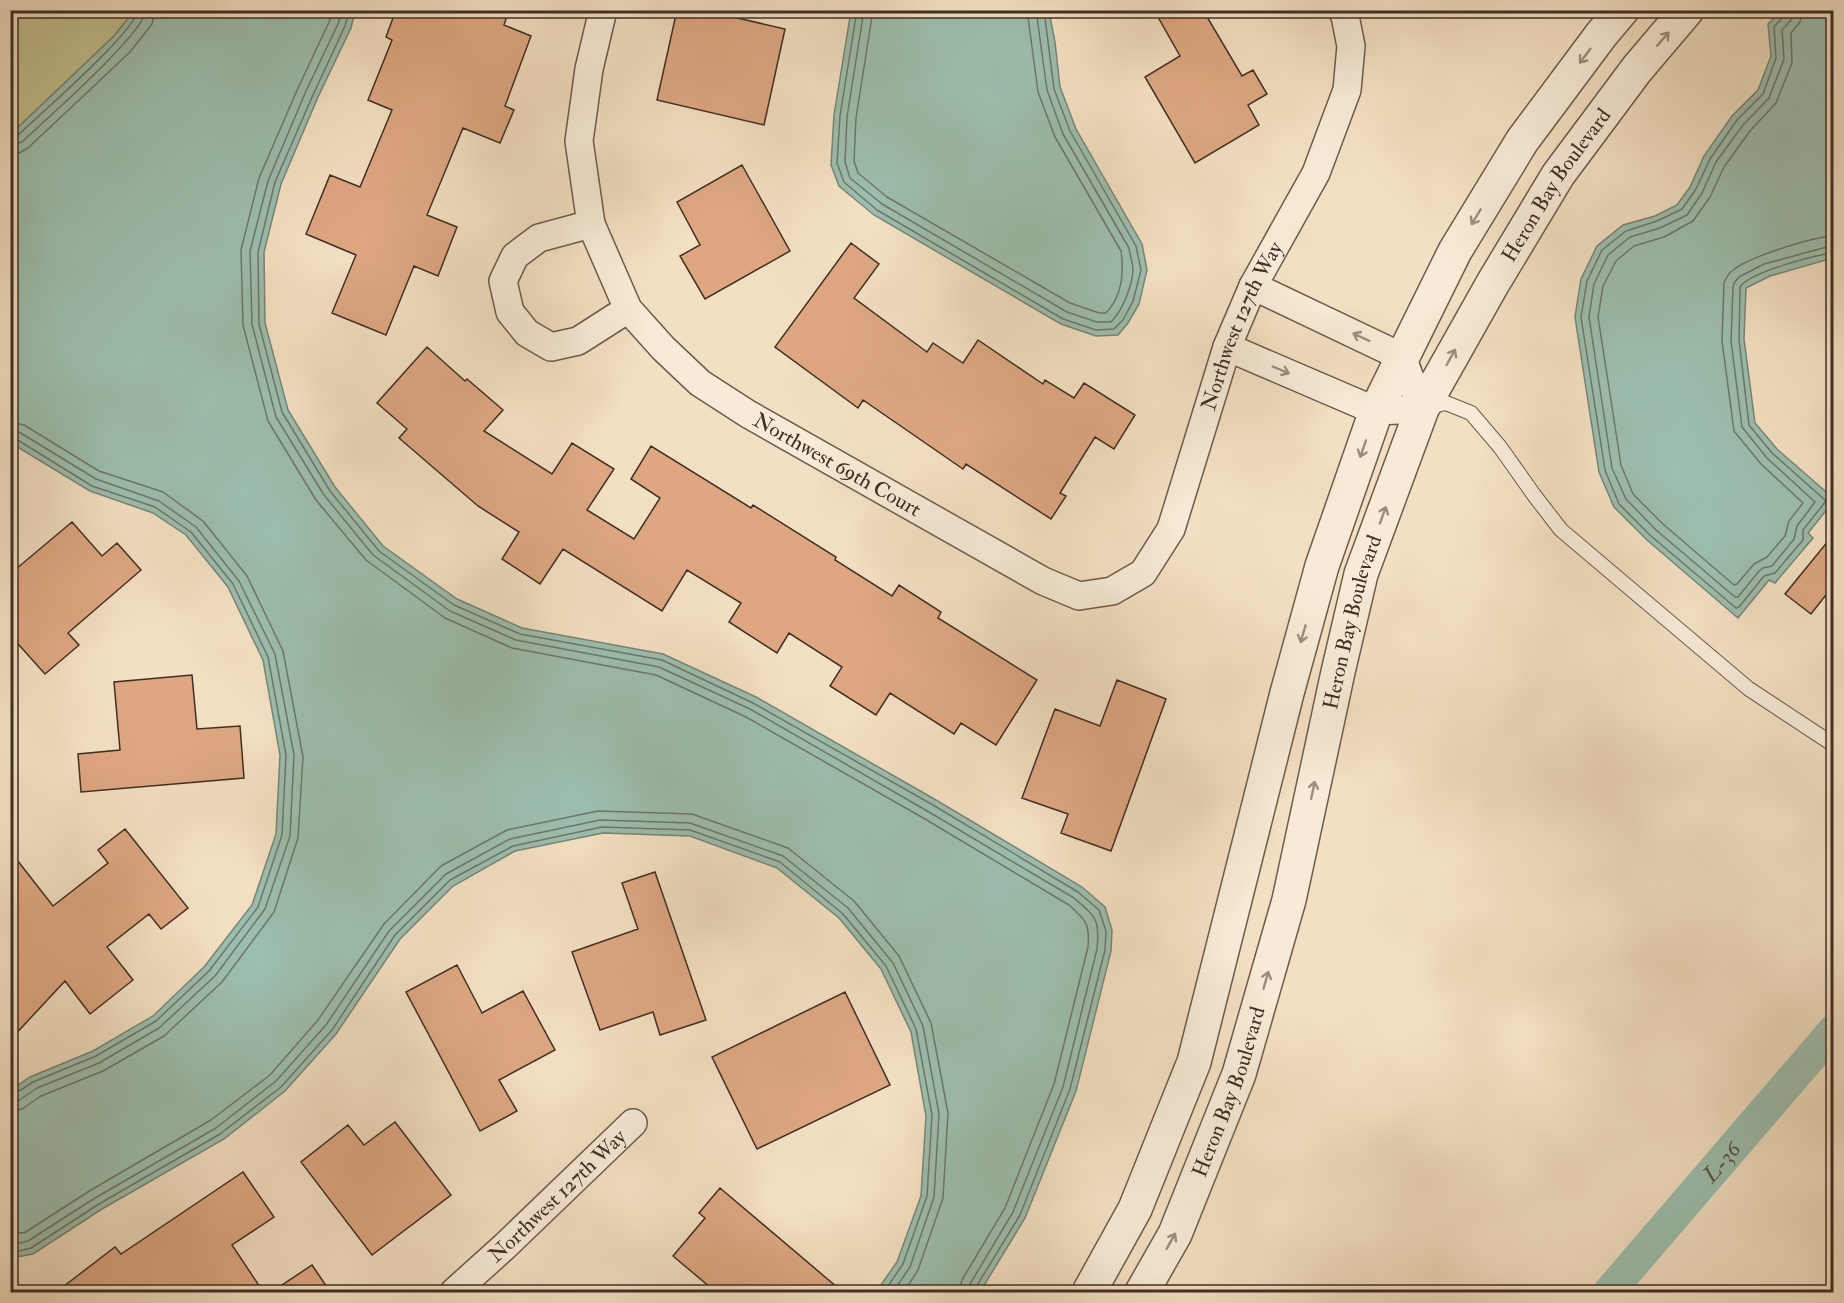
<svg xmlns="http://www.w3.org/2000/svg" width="1844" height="1303" viewBox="0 0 1844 1303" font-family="'IM FELL Double Pica',serif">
  <rect width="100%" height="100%" fill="#f3e0c2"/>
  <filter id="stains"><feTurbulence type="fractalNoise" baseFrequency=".00333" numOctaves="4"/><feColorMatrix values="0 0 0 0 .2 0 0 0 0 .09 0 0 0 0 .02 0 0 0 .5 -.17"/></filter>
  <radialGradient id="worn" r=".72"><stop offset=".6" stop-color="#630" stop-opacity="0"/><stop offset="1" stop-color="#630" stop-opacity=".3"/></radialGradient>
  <path fill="#c2c08e" stroke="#80785a" stroke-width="1.5" d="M11 11H134L114 36 11 134Z"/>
  <path fill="#9cbeae" stroke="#778578" stroke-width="1.5" d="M1782 10 1833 11V258L1770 276 1746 288 1744 339 1755 423 1777 449 1833 498V502L1808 533 1813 538 1775 583 1769 580 1738 618 1647 540 1614 507 1599 472 1575 317 1581 279 1597 246 1623 225 1655 216 1677 205 1690 187 1704 156 1732 116 1758 90 1771 56 1768 24Z
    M134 11H355L351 28 318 97 281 184 264 252 265 323 288 410 335 487 383 546 457 599 522 628 663 654 756 697 936 800 1082 887 1105 907 1112 930 1111 951 1076 1091 1025 1218 980 1292H876L897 1262 921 1196 926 1116 911 1032 881 969 839 918 777 868 690 836 603 833 515 851 453 886 400 939 336 1034 285 1091 224 1139 102 1209 33 1254 17 1257 11 1254V1090L30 1077 93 1051 153 1016 204 967 252 905 276 834 280 755 263 660 228 587 186 535 153 513 90 491 11 443V134L114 36Z
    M851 11H1049L1055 42 1060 87 1076 129 1142 244 1147 270 1139 304 1128 323 1118 335 1096 336 1061 324 874 215 839 186 831 165 834 115Z"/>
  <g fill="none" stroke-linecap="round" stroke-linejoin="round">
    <path stroke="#6e766a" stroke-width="1.5" d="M332 10 330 20 298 88 259 178 241 250 243 325 268 421 316 500 366 560 445 618 512 648 656 675 746 717 925 819 1069 905C1086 920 1090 924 1088 947L1054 1084 1005 1208 962 1280 959 1292
      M342 10 338 24 306 91 268 181 250 251 252 324 276 417 324 495 373 555 450 611 516 640 659 667 750 709 929 812 1074 898C1096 917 1100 919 1097 949L1063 1087 1013 1212 970 1284 968 1292
      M349 10 345 26 313 95 275 182 258 252 259 324 282 412 330 491 379 551 454 605 520 634 662 660 753 703 933 805 1078 892 1099 910 1106 931 1105 950 1070 1089 1020 1215 976 1287 975 1292
      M857 10 840 116 837 163 844 182 877 210 1063 319 1096 330 1114 329 1123 320 1133 301 1141 270 1136 246 1070 131 1054 89 1044 10
      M864 10 847 117 845 162 850 178 882 204 1067 312 1097 322H1111C1123 310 1133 284 1133 268 1132 261 1130 255 1129 248L1063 134 1047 90 1036 10
      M873 10 856 118 854 161 858 173 887 197 1070 303 1099 313H1106C1122 296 1124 272 1121 251L1055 137 1038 92 1027 10
      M1785 10 1784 16 1774 27 1776 58 1763 94 1737 120 1710 159 1696 189 1682 209 1657 221 1626 231 1602 250 1587 281 1581 317 1605 470 1619 504 1651 536 1736 608 1739 607 1764 576 1775 573 1803 540V530L1826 501 1772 453 1749 425 1739 340 1740 287C1750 272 1815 255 1834 253
      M1793 10 1791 20 1782 30 1784 59 1769 98 1743 125 1716 162 1702 193 1687 215 1660 228 1630 237 1608 255 1594 284 1589 317 1612 468 1626 499 1656 530 1735 597H1738L1759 571 1763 568 1772 566 1794 539 1797 526 1815 502 1767 458 1742 427 1731 341 1733 288 1734 283 1739 277 1764 264 1834 245
      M1802 10 1800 22 1791 33 1792 63 1776 103 1750 131 1724 167 1710 197 1693 221 1664 237 1634 246 1616 261 1603 286 1598 317 1621 465 1633 494 1663 524 1734 585 1737 584 1754 564 1767 557 1785 536 1789 521 1803 503 1761 464 1734 431 1722 341 1724 283C1726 278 1728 274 1732 271 1748 257 1812 237 1834 236
      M10 137 17 136C38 116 136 31 138 10
      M10 145 22 142C44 121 144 34 146 10
      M10 154 19 153 28 148 130 52 152 24 155 10
      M10 422 24 425 99 471 163 492 203 521 247 576 283 651 303 757 298 838 274 912 222 982 164 1036 103 1071 41 1096 22 1109 10 1111
      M10 431 19 432 96 479 159 501 196 527 239 581 275 654 294 755 290 836 265 909 215 976 159 1028 99 1063 37 1088 18 1101 10 1102
      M10 438 16 439 92 486 155 507 191 532 233 584 268 657 286 755 282 835 258 907 209 971 156 1021 96 1056 33 1082 16 1093 10 1094
      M10 1232 24 1233 91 1190 211 1120 270 1075 318 1020 384 924 441 866 507 830 598 811 692 814 788 848 854 901 899 956 931 1023 948 1113 943 1198 918 1270 904 1292
      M10 1241 20 1243 28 1241 95 1198 216 1128 276 1081 326 1025 389 931 446 874 510 839 600 820 690 823 783 856 848 908 893 963 923 1026 939 1114 934 1197 910 1267 893 1292
      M10 1249 19 1251 31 1248 99 1204 220 1134 281 1087 332 1030 395 935 450 880 513 846 602 827 690 830 780 862 843 914 886 966 916 1029 932 1115 927 1196 903 1264 884 1292"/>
    <path stroke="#9cbeae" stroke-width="32" id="s1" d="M1609 1292 1834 1030"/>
  </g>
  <path fill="#dea782" stroke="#3f2f26" stroke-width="1.5" d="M396 10H509L504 25 531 36 505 106 514 110 500 143 463 128 427 215 457 227 438 276 414 266 386 335 332 313 356 255 306 234 330 175 360 187 392 110 368 100 392 40 386 37Z
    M677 10H703L785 29 764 125 657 100Z
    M1154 10H1203L1242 76 1253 70 1267 94 1248 105 1259 125 1195 163 1145 77 1180 56Z
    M742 165 790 251 705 299 680 256 700 245 677 202Z
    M851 243 879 264 854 298 927 352 933 343 963 363 978 340 1043 384 1045 380 1074 398 1084 383 1135 415 1114 449 1095 437 1060 493 1066 496 1051 519 966 464 963 469 863 400 858 408 775 347Z
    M427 347 465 381 467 379 503 410 484 431 552 474 572 443 614 469 587 510 634 539 660 498 631 479 651 446 751 508 753 505 836 557 835 560 892 596 899 585 941 612 938 618 1037 680 996 745 961 723 954 734 890 693 876 715 830 686 842 667 789 633 777 653 729 622 741 603 687 570 662 611 563 549 540 584 502 559 519 532 478 506 399 438 407 429 377 403Z
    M72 522 102 556 117 543 141 570 68 633 79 645 45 674 10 635V574Z
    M1833 535V586L1811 614 1785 594Z
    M192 675 197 729 240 726 244 778 81 792 78 754 120 750 114 682Z
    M1117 680 1166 699 1111 851 1061 833 1068 814 1022 798 1055 709 1100 726Z
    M125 829 188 908 161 929 149 914 107 947 133 980 90 1014 65 981 10 1040V851L53 906 108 863 98 850Z
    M655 872 706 1020 660 1035 653 1012 600 1030 572 952 638 929 622 883Z
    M457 965 482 1013 523 991 555 1050 499 1080 517 1111 480 1131 406 992Z
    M845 992 890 1085 757 1149 712 1057Z
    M395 1122 451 1195 372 1255 301 1162 348 1125 364 1145Z
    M243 1172 274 1217 232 1245 264 1293H55L115 1247 121 1254Z
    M720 1188 844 1293H717L673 1256 705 1218 699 1213Z
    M312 1265 331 1293H270Z"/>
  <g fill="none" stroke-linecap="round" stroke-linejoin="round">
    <defs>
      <path id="service" d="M1428 407 1446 403 1471 413 1500 447 1534 495 1561 530 1749 689 1834 745
        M1831 1292 1834 1290"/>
      <g id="minor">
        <path id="s2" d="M603 10 589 69 579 141 591 224 628 309 663 348 700 383 748 414 1043 581 1079 596 1112 591 1143 573 1171 529 1227 347 1253 286 1316 173 1347 90 1351 46 1345 16 1342 10"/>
        <path d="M591 224 539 238 515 256 503 281 510 312 527 333 551 347 578 341 628 309"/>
        <path d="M1227 347 1376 411 1422 409 1402 357 1253 286"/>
        <path id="s3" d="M454 1292 504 1247 633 1123"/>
      </g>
      <g id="tertiary">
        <path d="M1089 1292 1135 1209 1194 1062 1287 693 1322 566 1376 411 1455 251 1522 141 1601 35 1622 10"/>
        <path id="s4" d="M1142 1292 1175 1234 1239 1074 1289 900 1338 672 1361 574 1422 409 1493 283 1558 175 1637 69 1687 10"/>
      </g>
    </defs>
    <use href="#service" stroke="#6c5b4d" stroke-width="16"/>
    <use href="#minor" stroke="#6c5b4d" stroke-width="30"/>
    <use href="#tertiary" stroke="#6c5b4d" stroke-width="36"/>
    <use href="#service" stroke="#f7ebd7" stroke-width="14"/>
    <use href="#minor" stroke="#f7ebd7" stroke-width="27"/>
    <use href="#tertiary" stroke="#f7ebd7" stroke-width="33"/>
  </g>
  <defs><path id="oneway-shaft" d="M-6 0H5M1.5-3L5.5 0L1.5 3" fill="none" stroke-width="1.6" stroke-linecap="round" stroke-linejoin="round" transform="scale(1.5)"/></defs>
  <g stroke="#9b8d7e">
    <use href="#oneway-shaft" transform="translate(1663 39) rotate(-49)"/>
    <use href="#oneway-shaft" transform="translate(1585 56) rotate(127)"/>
    <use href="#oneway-shaft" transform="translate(1476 217) rotate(121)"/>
    <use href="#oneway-shaft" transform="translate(1361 337) rotate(-154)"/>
    <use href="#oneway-shaft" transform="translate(1451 357) rotate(-61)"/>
    <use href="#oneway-shaft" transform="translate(1281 370) rotate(23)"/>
    <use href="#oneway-shaft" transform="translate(1363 449) rotate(109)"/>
    <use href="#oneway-shaft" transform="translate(1383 515) rotate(-70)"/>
    <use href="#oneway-shaft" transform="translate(1303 634) rotate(106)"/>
    <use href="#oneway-shaft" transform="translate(1313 790) rotate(-78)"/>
    <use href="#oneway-shaft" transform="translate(1266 980) rotate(-74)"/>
    <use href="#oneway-shaft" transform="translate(1171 1241) rotate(-61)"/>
  </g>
  <g text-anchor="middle" stroke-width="4.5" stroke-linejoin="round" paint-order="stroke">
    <g font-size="21" fill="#3f2f26" stroke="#f7ebd7">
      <text dy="7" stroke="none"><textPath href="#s4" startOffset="1191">Heron Bay Boulevard</textPath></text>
      <text dy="7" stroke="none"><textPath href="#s2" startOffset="1185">Northwest 127th Way</textPath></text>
      <text dy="7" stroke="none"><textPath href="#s2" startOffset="573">Northwest 69th Court</textPath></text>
      <text dy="7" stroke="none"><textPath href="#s4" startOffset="705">Heron Bay Boulevard</textPath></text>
      <text dy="7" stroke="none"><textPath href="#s4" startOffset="219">Heron Bay Boulevard</textPath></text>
      <text dy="7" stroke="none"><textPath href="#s3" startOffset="141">Northwest 127th Way</textPath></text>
    </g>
    <g font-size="22" font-style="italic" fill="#565348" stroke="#f7ebd7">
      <text dy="8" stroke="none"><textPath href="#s1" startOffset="172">L-36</textPath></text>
    </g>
  </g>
  <rect width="1844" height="1303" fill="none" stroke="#f3e0c2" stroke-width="36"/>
  <rect x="12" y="12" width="1820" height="1279" fill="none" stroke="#3f2f26" stroke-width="3"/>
  <rect x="18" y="18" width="1808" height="1267" fill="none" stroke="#3f2f26" stroke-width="1.5"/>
  <rect width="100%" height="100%" filter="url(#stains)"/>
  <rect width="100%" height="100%" fill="url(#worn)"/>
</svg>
